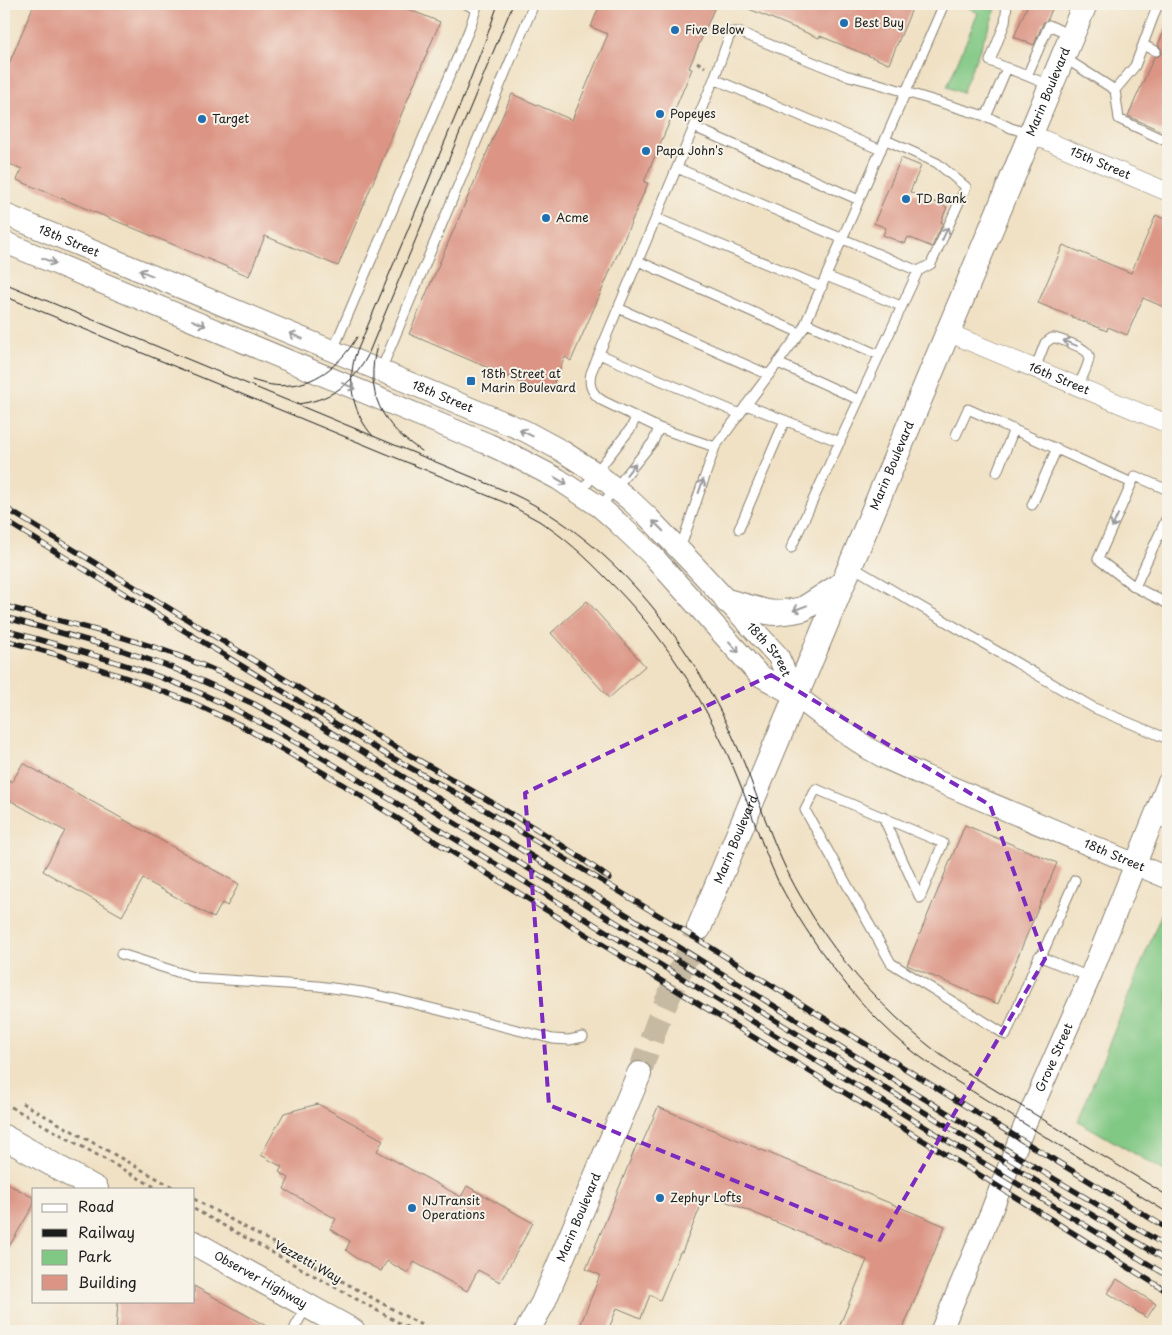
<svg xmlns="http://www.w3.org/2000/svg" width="1172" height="1335" viewBox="0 0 1172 1335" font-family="'Playpen Sans',sans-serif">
  <rect width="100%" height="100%" fill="#f7f3e8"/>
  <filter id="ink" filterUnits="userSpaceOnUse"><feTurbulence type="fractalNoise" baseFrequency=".02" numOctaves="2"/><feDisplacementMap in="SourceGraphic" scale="10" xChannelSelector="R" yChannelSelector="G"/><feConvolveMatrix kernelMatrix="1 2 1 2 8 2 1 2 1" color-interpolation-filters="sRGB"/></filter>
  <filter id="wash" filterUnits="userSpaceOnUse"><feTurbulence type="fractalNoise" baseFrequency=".0096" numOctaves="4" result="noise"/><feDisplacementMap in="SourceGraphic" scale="20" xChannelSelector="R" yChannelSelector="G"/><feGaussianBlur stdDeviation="1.12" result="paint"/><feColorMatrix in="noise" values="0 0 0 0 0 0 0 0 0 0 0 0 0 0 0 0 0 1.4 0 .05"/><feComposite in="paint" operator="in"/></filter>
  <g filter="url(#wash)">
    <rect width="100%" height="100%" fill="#f0e1c4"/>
    <path fill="#81c884" stroke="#4e7250" d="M963 4H982L996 9 962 93 947 87 978 13 963 5Z
      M1163 910 1168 913V1173L1078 1121Z"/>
    <g id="blocks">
      <path fill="#dc9585" d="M34 4H395L440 22 338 266 265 236 249 276 17 180 22 169 4 162V76Z
        M600 4H716L689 68 692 69 644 182 648 183 618 253 571 361 565 357 549 394 409 334 512 94 572 120 608 34 591 27Z
        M737 4H914L889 64 820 36 819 38Z
        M1028 4H1054L1048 19 1043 23 1034 45 1014 37Z
        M1168 22V134L1128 116 1154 57 1159 56 1162 53 1161 48 1158 45Z
        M901 158 921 166 910 192 947 207 941 222 943 223 932 247 908 237 905 244 883 235 886 228 874 223Z
        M1156 215 1168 221V309L1143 298 1127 335 1108 327 1107 331 1038 303 1063 245 1131 273Z
        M587 601 645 666 609 698 551 633Z
        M23 763 239 884 227 906 222 903 214 918 143 879 122 916 43 871 65 831 4 797V777L12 782Z
        M965 825 1057 863 998 1004 907 965Z
        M318 1104 383 1140 377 1151 461 1197 467 1186 533 1223 500 1282 478 1270 467 1291 414 1262 408 1273 387 1261 381 1271 356 1258 346 1250 350 1241 330 1229 336 1219 284 1189 289 1178 279 1172 282 1167 261 1155 284 1113Z
        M658 1107 945 1226 902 1331H850L839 1327 867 1260 706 1193 682 1252H680L660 1300 650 1295 641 1318 617 1308 608 1331H578L600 1275 586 1269 637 1144 641 1146Z
        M4 1182 34 1198V1204L4 1255Z
        M1117 1279 1156 1304 1147 1318 1108 1293Z
        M194 1286 275 1331H116L118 1301H194Z"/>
    </g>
  </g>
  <g filter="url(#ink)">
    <use href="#blocks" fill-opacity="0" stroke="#867e70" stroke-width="1"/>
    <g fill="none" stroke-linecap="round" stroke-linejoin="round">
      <path stroke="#c6baa2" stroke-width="24" stroke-dasharray="24 12" stroke-linecap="butt" d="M639 1074 658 1021 699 928"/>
      <defs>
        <path id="service" d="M944 4 803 329 715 447 659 428 603 401C592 394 588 386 591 373L714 79 729 37 733 32H739L845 75 876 83 988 117 1011 128 1030 134
          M1007 4 1005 23 990 61 1049 85
          M1143 45 1156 51
          M1063 57 1115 90 1119 119 1168 142
          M1027 76 1049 25 1072 36
          M714 79 881 150
          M1115 90 1135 66 1158 4
          M986 117 1007 68
          M694 127 859 200
          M677 168 918 271
          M656 218 822 287
          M638 261 800 333
          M826 276 901 306
          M618 308 769 375
          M806 323 879 355
          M333 350 469 30 476 9 466 4
          M599 354 740 414
          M778 363 859 400
          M1035 369 1045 343 1052 338H1055C1062 340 1088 348 1089 356 1090 363 1081 380 1078 386
          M381 370 534 4
          M746 405 840 442
          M956 435 968 409 1132 483
          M997 472 1014 429
          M1168 490 1135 476 1098 559 1135 587 1168 604
          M580 493 631 428 636 417
          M1032 505 1057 448
          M600 507 653 442 659 428
          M739 529 785 420
          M791 548 918 271 931 264 966 187 937 163 886 140
          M680 549 715 447
          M851 566 1094 708 1168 739
          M1135 587 1168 515
          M883 817 920 898 943 843 816 789 805 810 891 963 1006 1035 1039 956 1089 977
          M1154 817 1168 825
          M121 954 196 978 318 986 362 992 399 1000 553 1039 569 1040 583 1037
          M1041 957 1075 880
          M294 1331 295 1327 307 1306"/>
        <g id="minor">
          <path id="s1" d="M1031 134 1168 192"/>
          <path id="s2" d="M949 333 1168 424"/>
        </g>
        <g id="tertiary">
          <path id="s3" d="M4 214 501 421 525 431 562 451 596 473 631 501 648 517 692 563 778 656 796 696"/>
          <path id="s4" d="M4 242 488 444 516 457 558 479 600 507 617 522 652 555 759 675 796 696 837 727 869 749 887 759 925 776 1168 878"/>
          <path id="s5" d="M941 1331 991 1212 1026 1122 1090 977 1168 783"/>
        </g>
        <g id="secondary">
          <path d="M727 601 767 612 775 613 793 611 803 609 842 584"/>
          <path id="s6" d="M699 928 1085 4"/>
          <path d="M4 1137 96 1189"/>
          <path id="s7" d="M194 1243 353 1331"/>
          <path id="s8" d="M527 1331 543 1303 639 1074"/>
        </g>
      </defs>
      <use href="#service" stroke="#867e70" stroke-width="11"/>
      <use href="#minor" stroke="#867e70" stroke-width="19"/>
      <use href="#tertiary" stroke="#867e70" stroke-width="23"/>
      <use href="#secondary" stroke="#867e70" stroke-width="26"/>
      <path stroke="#867e70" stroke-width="3" stroke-dasharray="4 4" stroke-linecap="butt" d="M697 62 705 67
        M4 1103 158 1189
        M22 1103 176 1189
        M194 1199 432 1331
        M194 1209 414 1331"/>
      <use href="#service" stroke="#fff" stroke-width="9"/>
      <use href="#minor" stroke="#fff" stroke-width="18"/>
      <use href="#tertiary" stroke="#fff" stroke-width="21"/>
      <use href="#secondary" stroke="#fff" stroke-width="24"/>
      <path stroke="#1c1c1c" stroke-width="1" d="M4 283 513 494C617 543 696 649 740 753 751 779 760 807 771 834 780 857 791 881 804 902 830 946 859 982 896 1017 908 1028 920 1039 933 1049 943 1057 954 1064 964 1071L1168 1196
        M4 296 508 504C518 510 529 515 539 521 564 537 586 557 607 579 663 634 703 697 734 769 750 806 761 845 778 881 795 914 815 944 838 974 864 1008 895 1040 930 1064 958 1083 987 1100 1015 1118 1066 1150 1117 1181 1168 1213
        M377 346C364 392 382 427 422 451
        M252 380C264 384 277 387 290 385 319 383 343 361 357 337
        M297 404C328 401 352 385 367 357L513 4
        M373 436C353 414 347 384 355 356L461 103 487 36 498 4"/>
      <defs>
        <path id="rail" d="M4 507 387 742 476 793 543 833 578 856 609 878
          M4 520 382 752 470 801 673 924 946 1094 1168 1229
          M4 606C65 623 128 636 187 659 221 672 254 688 287 705L1048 1175 1168 1247
          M4 617 118 649 173 668 254 704 313 737 370 771 1038 1182 1168 1261
          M4 630C70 648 137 666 200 693 267 723 330 762 393 801L1168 1276
          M4 640 55 654 127 678 191 702 240 725 327 775 699 1004 970 1169 1168 1292"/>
      </defs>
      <use href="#rail" stroke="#1c1c1c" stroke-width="5.5"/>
      <use href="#rail" stroke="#f7f3e8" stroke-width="4" stroke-dasharray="11" stroke-linecap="butt"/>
    </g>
    <defs><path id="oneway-shaft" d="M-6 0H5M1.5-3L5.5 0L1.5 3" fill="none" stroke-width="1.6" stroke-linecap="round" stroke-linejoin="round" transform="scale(1.25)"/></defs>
    <g stroke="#999">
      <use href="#oneway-shaft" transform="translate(945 234) rotate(-66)"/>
      <use href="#oneway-shaft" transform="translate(49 261) rotate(23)"/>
      <use href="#oneway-shaft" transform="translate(146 273) rotate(-157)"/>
      <use href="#oneway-shaft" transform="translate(199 323) rotate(23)"/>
      <use href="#oneway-shaft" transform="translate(296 336) rotate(-158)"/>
      <use href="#oneway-shaft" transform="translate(1070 343) rotate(-158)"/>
      <use href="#oneway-shaft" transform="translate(349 386) rotate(23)"/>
      <use href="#oneway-shaft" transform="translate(526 433) rotate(-154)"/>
      <use href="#oneway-shaft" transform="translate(631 469) rotate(-52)"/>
      <use href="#oneway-shaft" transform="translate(561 481) rotate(31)"/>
      <use href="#oneway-shaft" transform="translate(701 486) rotate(-71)"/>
      <use href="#oneway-shaft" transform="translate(1115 521) rotate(114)"/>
      <use href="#oneway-shaft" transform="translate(658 526) rotate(-135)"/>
      <use href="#oneway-shaft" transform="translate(800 608) rotate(159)"/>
      <use href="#oneway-shaft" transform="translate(734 647) rotate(48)"/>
    </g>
  </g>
  <path fill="none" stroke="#7b2cbf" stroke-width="4" stroke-dasharray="10 6" stroke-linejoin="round" d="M771 675 990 805 1045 959 880 1240 549 1105 525 793Z"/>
  <g fill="#1f6fb2" stroke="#f7f3e8" stroke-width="2">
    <circle cx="844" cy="23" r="5"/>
    <circle cx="675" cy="30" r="5"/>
    <circle cx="660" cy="114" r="5"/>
    <circle cx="202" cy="119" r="5"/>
    <circle cx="646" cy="151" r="5"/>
    <circle cx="906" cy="199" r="5"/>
    <circle cx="546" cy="218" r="5"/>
    <rect x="466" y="376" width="10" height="10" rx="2.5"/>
    <circle cx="660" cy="1198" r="5"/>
    <circle cx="412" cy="1208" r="5"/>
  </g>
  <g text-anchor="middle" stroke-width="4" stroke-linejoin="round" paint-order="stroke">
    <g font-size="12" fill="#1c1c1c" stroke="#f7f3e8" text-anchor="start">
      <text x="854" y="27">Best Buy</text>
      <text x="685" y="34">Five Below</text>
      <text x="670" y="118">Popeyes</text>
      <text x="212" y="123">Target</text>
      <text x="656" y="155">Papa John's</text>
      <text x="916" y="203">TD Bank</text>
      <text x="556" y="222">Acme</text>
      <text x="481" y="378">18th Street at<tspan x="481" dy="14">Marin Boulevard</tspan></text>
      <text x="670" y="1202">Zephyr Lofts</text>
      <text x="422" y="1205">NJTransit<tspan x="422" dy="14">Operations</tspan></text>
    </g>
    <g font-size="12" fill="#1c1c1c" stroke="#f7f3e8">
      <text dy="4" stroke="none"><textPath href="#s6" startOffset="906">Marin Boulevard</textPath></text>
      <text dy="4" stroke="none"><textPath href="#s1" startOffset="75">15th Street</textPath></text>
      <text dy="4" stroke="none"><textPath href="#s3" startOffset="70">18th Street</textPath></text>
      <text dy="4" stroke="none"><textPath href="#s2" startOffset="119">16th Street</textPath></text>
      <text dy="4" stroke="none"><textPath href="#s3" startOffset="475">18th Street</textPath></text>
      <text dy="4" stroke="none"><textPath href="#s6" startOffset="501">Marin Boulevard</textPath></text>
      <text dy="4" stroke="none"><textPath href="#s3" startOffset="895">18th Street</textPath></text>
      <text dy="4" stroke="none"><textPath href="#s6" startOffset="96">Marin Boulevard</textPath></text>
      <text dy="4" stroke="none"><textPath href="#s4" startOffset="1285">18th Street</textPath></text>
      <text dy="4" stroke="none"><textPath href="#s5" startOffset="296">Grove Street</textPath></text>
      <text dy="4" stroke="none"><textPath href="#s8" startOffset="125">Marin Boulevard</textPath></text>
      <text transform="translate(308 1262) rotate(29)" y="4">Vezzetti Way</text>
      <text dy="4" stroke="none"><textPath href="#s7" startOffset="76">Observer Highway</textPath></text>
    </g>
  </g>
  <rect width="1172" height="1335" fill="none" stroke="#f7f3e8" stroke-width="20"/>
  <rect x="32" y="1188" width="162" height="115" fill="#f7f3e8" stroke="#9f9d96"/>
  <rect x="42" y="1204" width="25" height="8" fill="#ffffff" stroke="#9f9d96"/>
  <text x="78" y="1212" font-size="15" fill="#1c1c1c">Road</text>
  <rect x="42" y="1229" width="25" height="8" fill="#1c1c1c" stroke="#9f9d96"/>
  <text x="78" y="1238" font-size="15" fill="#1c1c1c">Railway</text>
  <rect x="42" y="1250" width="25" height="15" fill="#81c884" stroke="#9f9d96"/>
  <text x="78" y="1262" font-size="15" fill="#1c1c1c">Park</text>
  <rect x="42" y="1275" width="25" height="15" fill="#dc9585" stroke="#9f9d96"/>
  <text x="78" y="1288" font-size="15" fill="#1c1c1c">Building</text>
</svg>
